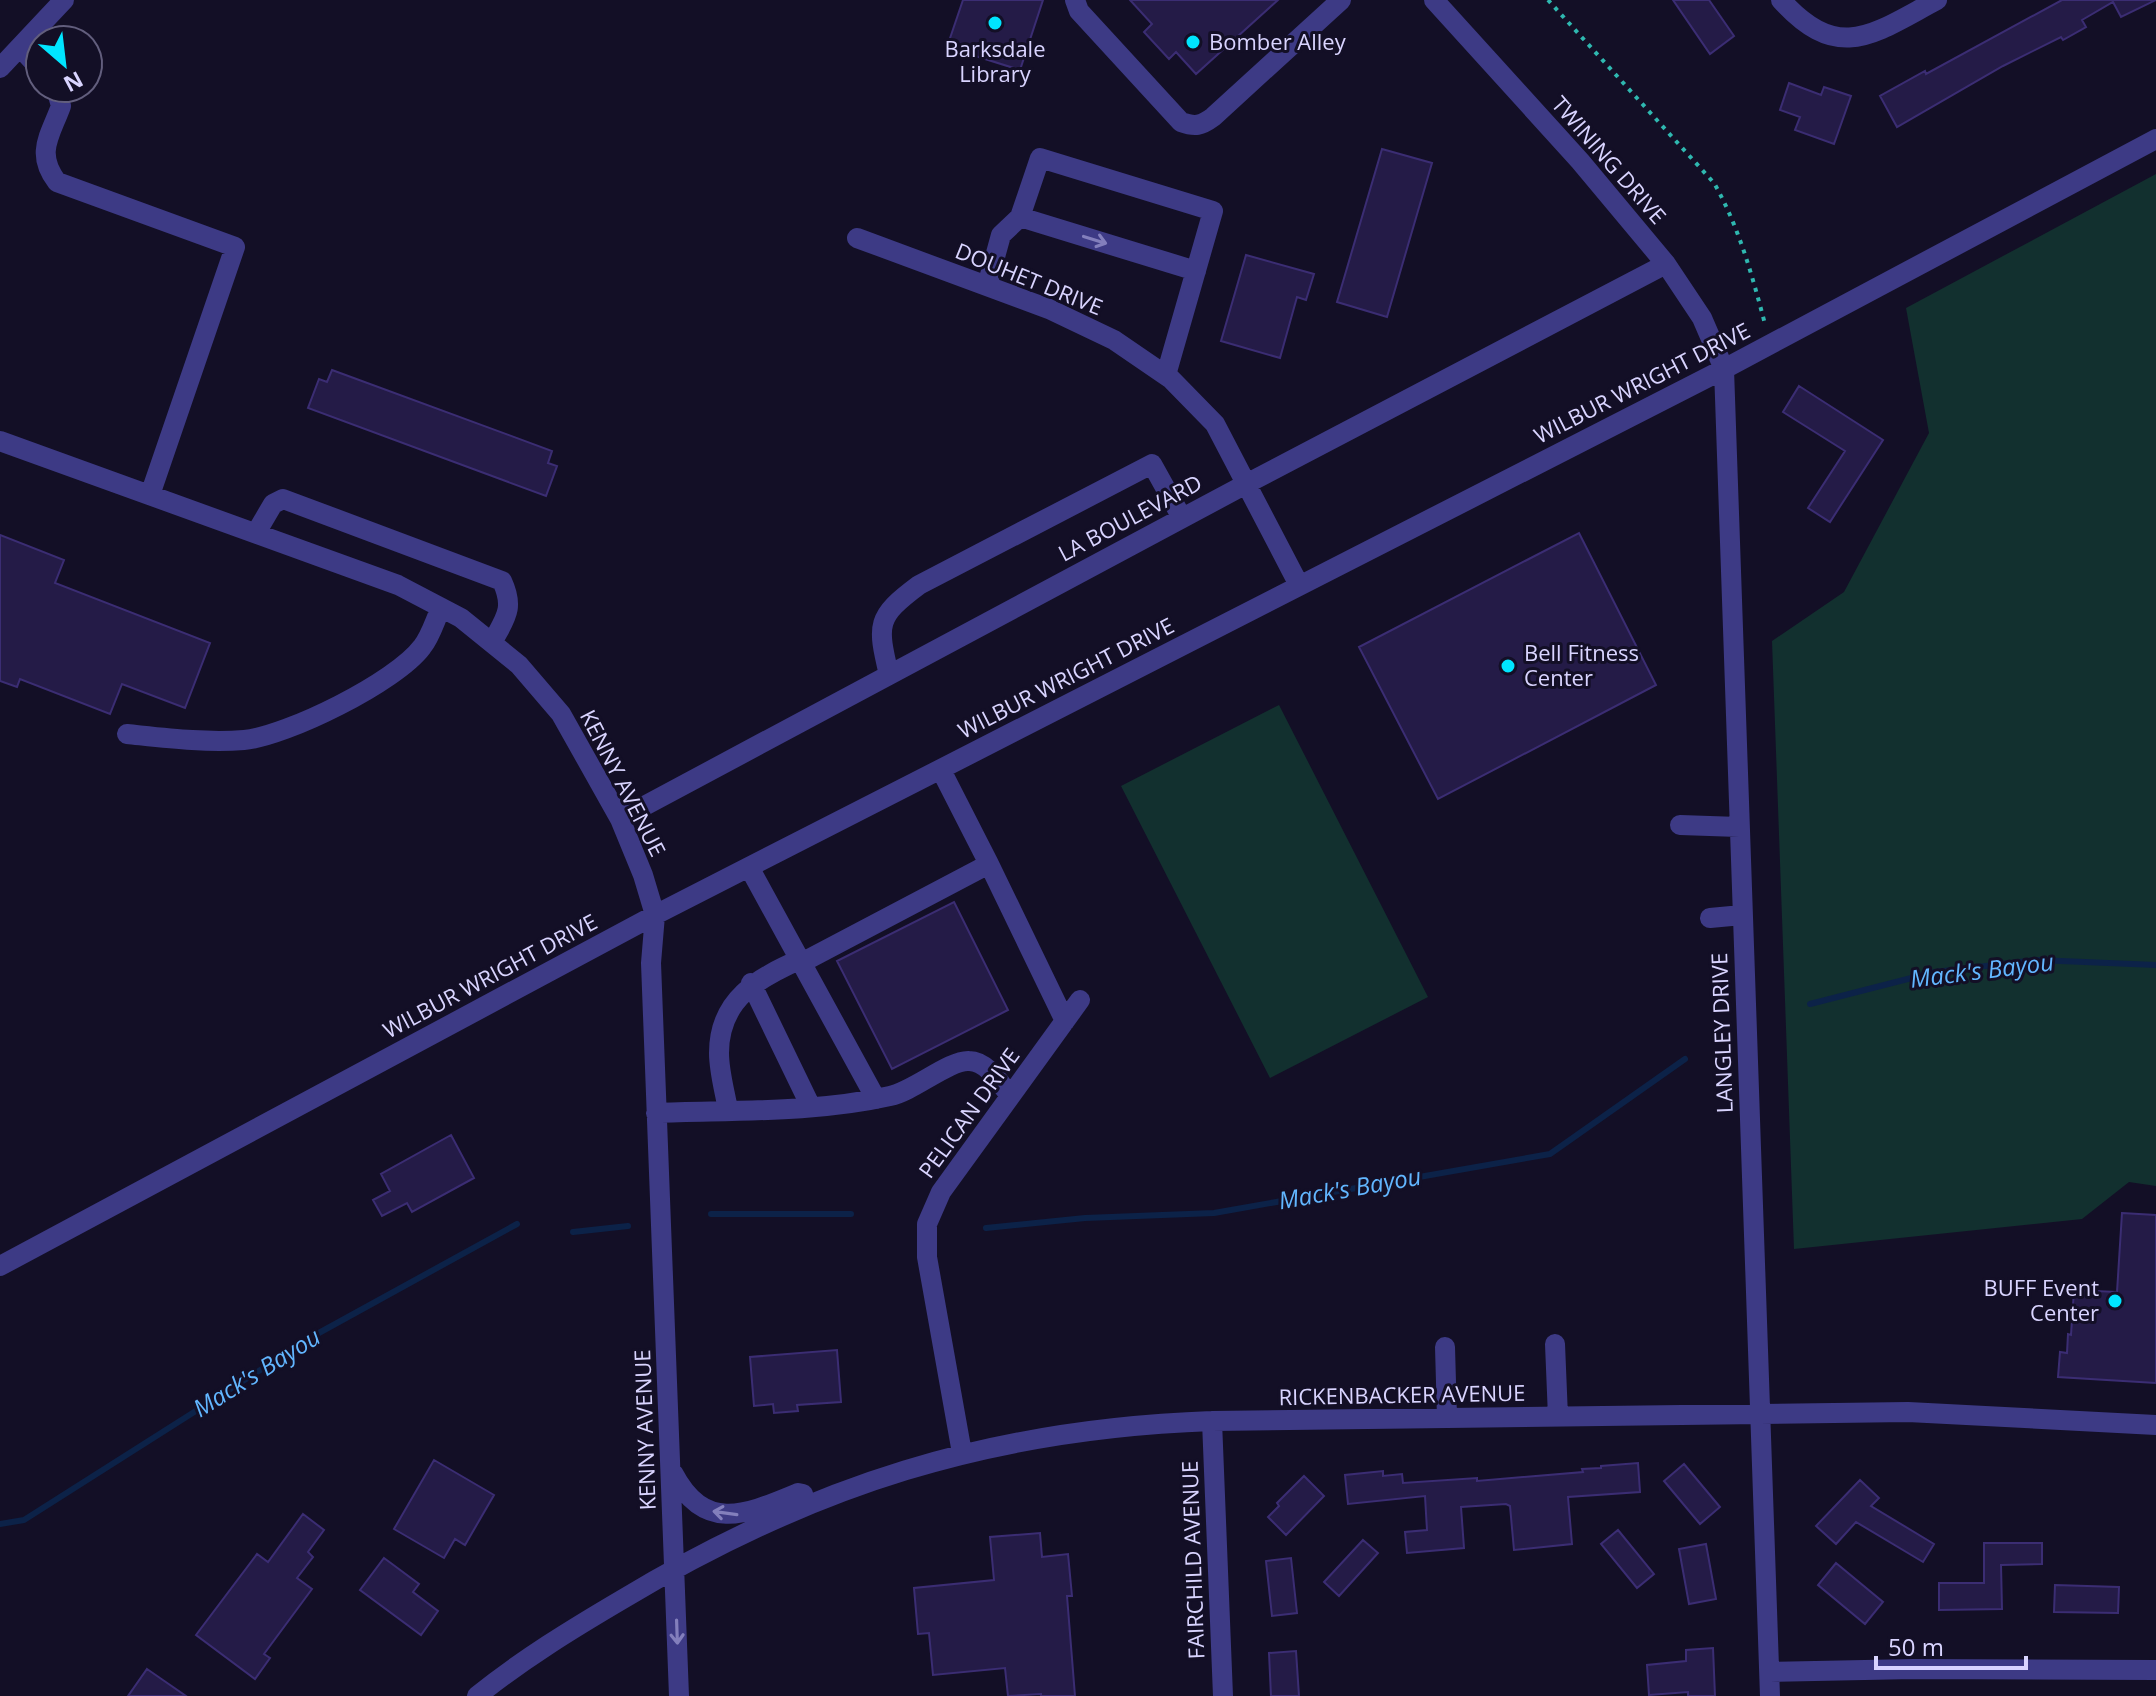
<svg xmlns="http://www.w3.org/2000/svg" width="2156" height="1696" viewBox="0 0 2156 1696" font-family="'Open Sans',sans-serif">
  <rect width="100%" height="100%" fill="#130f26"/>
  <path fill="#12302f" d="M2156 174V1186L2129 1182 2082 1219 1794 1249 1772 641 1844 592 1929 433 1906 308Z
    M1279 705 1428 997 1270 1078 1121 786Z"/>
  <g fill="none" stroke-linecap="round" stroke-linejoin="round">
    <path stroke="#0c2248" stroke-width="6" d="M1810 1004 1935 972 2037 960 2156 965
      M711 1214H851
      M986 1228 1085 1218 1214 1213 1550 1154 1685 1059
      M573 1232 628 1226
      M0 1524 24 1520 317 1334 517 1224"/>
  </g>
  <path fill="#241b47" stroke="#3b2d73" stroke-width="2" d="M963 0H1043L1020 70 947 47Z
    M1130 0H1278L1196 74 1176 52 1169 59 1144 32 1152 24Z
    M1673 0H1709L1734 36 1710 54Z
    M2062 0H2156L2121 17 2113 2 2082 20 2086 27 2063 40 2061 37 2003 66 1897 127 1880 96 1925 71 1926 74Z
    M1789 83 1821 95 1824 87 1851 96 1834 144 1795 130 1800 117 1780 110Z
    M1382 149 1432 163 1387 317 1337 302Z
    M1246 255 1314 274 1306 300 1297 297 1280 358 1221 341Z
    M332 370 552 451 548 463 557 466 546 496 308 408 319 379 327 382Z
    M1799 386 1883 440 1830 522 1808 508 1845 451 1783 412Z
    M1579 533 1656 685 1438 799 1359 647Z
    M0 535 64 560 55 583 210 643 185 708 122 684 110 714 20 679 17 687 0 681Z
    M954 902 1008 1010 892 1069 837 961Z
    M451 1135 474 1178 412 1212 407 1203 382 1216 373 1200 390 1191 381 1174Z
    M2122 1213 2156 1215V1383L2058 1377 2060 1352 2067 1353 2068 1334 2071 1335 2074 1290 2117 1292Z
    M837 1350 841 1402 797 1405 798 1411 774 1413 773 1404 754 1406 750 1357Z
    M434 1460 494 1495 465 1545 455 1539 444 1558 394 1529Z
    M1638 1463 1640 1492 1568 1497 1572 1544 1514 1550 1510 1506 1506 1504 1461 1507 1464 1548 1407 1553 1405 1532 1427 1530 1425 1496 1348 1504 1345 1475 1383 1471V1476L1402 1474 1403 1483 1477 1478V1481L1583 1472 1582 1469 1601 1468V1466Z
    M1684 1464 1720 1507 1700 1524 1664 1481Z
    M1304 1476 1324 1496 1286 1535 1268 1517 1279 1506 1277 1503Z
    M1860 1480 1879 1498 1871 1506 1934 1544 1923 1562 1856 1522 1836 1544 1816 1526Z
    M303 1514 324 1530 308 1552 313 1557 297 1578 312 1589 264 1654 270 1658 255 1679 196 1635 257 1554 268 1562Z
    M1618 1530 1654 1574 1637 1588 1601 1544Z
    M1040 1533 1042 1557 1068 1554 1072 1596H1067L1075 1696H1041V1694L1008 1696 1005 1668 933 1675 929 1633 918 1634 914 1588 994 1580 990 1537Z
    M1363 1540 1378 1553 1339 1596 1324 1582Z
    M1984 1543H2042V1564L2001 1565 2002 1609 1939 1610V1583H1984Z
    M1706 1544 1716 1599 1689 1604 1679 1549Z
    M384 1558 419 1584 413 1592 438 1611 421 1635 360 1590Z
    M1291 1558 1297 1613 1272 1616 1266 1561Z
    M1836 1563 1883 1602 1865 1624 1818 1585Z
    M2055 1585 2119 1587 2118 1613 2054 1612Z
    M1713 1648 1715 1696H1688V1692L1649 1695 1647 1665 1686 1661V1650Z
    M1296 1651 1299 1696H1271L1269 1653Z
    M147 1669 186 1696H128Z"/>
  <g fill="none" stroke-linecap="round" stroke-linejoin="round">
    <path stroke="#2fb8b0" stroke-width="4" stroke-dasharray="4 6" stroke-linecap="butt" d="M1548 0 1714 183C1739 227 1752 275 1765 324"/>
    <path stroke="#3d3a85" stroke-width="20" d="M1075 0 1079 11 1181 122C1195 127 1201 126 1213 117L1341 0
      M1434 0 1580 161 1666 264 1702 318 1724 369 1770 1696
      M1781 0C1839 64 1873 34 1937 0
      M20 47 40 69
      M0 68 64 0
      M56 88 61 106C50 136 35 153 57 182L235 247 150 495
      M1020 217 1196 271
      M857 238 1049 309 1114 340 1171 379 1215 424 1299 585
      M987 286 1001 235 1020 217 1040 158 1213 211 1166 375
      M0 441 398 585 461 618 519 665 561 714 620 819 643 875 655 915 651 963 679 1696
      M256 533 273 504 283 499 502 581C515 609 505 618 492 643
      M889 675C877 624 876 617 919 585L1152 464 1182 518
      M127 734C166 738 205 743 244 740 287 736 396 682 422 647 431 636 435 620 441 608
      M620 819 1248 483 1666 264
      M1680 825 1739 827
      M989 864 1065 1021
      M749 867 876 1099
      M1710 918 1742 915
      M803 962 989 864 941 770
      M751 983 811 1107
      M728 1110C725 1092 719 1072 719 1053 719 999 758 978 801 959
      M656 1113C733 1110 815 1113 890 1096 914 1091 949 1060 969 1061 987 1061 1000 1083 1010 1096
      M0 1266 655 915 1724 369 2156 139
      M1555 1344 1558 1417
      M1445 1347 1447 1418
      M1212 1421 1223 1696
      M962 1453 927 1257V1224L941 1192 1080 1000
      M673 1473C705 1534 747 1514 798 1493L803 1494
      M1770 1672 1914 1669 2156 1670
      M477 1696C523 1659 572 1629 623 1599 813 1485 990 1429 1212 1421L1908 1412 2156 1425"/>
  </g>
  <defs><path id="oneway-shaft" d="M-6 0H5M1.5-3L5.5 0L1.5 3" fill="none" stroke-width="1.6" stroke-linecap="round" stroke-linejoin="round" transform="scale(2)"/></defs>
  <g stroke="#837fbc">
    <use href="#oneway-shaft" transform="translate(1095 240) rotate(17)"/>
    <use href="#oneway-shaft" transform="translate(725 1513) rotate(-172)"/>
    <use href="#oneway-shaft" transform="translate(677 1632) rotate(88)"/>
  </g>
  <g fill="#00e5ff" stroke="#130f26" stroke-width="3">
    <circle cx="995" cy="23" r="8"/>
    <circle cx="1193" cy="42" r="8"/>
    <circle cx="1508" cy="666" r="8"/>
    <circle cx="2115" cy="1301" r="8"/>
  </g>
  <g text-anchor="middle" stroke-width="6" stroke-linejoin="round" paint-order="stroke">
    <g font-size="22" fill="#d9d4ff" stroke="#130f26" text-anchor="start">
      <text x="1209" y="50">Bomber Alley</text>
      <text x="995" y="57" text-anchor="middle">Barksdale<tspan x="995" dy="25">Library</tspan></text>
      <text x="1524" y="661">Bell Fitness<tspan x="1524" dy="25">Center</tspan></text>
      <text x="2099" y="1296" text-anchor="end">BUFF Event<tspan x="2099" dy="25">Center</tspan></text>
    </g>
    <g font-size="22" fill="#d9d4ff" stroke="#130f26">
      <text transform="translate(1609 160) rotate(49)" y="8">TWINING DRIVE</text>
      <text transform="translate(1029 279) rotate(22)" y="8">DOUHET DRIVE</text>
      <text transform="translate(1642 383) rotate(-27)" y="8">WILBUR WRIGHT DRIVE</text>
      <text transform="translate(1130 518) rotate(-28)" y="8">LA BOULEVARD</text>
      <text transform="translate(1066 678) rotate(-27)" y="8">WILBUR WRIGHT DRIVE</text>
      <text transform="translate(623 783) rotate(63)" y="8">KENNY AVENUE</text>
      <text transform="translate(490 976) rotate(-28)" y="8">WILBUR WRIGHT DRIVE</text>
      <text transform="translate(1722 1033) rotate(-92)" y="8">LANGLEY DRIVE</text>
      <text transform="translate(969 1113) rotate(-54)" y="8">PELICAN DRIVE</text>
      <text transform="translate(1402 1395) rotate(-1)" y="8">RICKENBACKER AVENUE</text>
      <text transform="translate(645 1430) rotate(-92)" y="8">KENNY AVENUE</text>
      <text transform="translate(1193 1560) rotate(-92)" y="8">FAIRCHILD AVENUE</text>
    </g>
    <g font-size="24" font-style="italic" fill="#62b6ff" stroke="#130f26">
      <text transform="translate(1982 971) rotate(-7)" y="8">Mack's Bayou</text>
      <text transform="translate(1350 1189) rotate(-10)" y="8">Mack's Bayou</text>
      <text transform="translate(257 1373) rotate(-32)" y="8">Mack's Bayou</text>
    </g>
  </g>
  <g transform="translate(64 64) rotate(152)"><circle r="38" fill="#130f26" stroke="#625e7d" stroke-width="2"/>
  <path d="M0-6L14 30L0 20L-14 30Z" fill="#00e5ff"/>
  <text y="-12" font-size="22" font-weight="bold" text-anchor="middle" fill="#d9d4ff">N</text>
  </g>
  <path d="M1876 1656v12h150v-12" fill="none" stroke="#d9d4ff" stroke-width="4"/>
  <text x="1888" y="1656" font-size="24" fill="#d9d4ff" stroke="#130f26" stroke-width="6" paint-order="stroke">50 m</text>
</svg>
